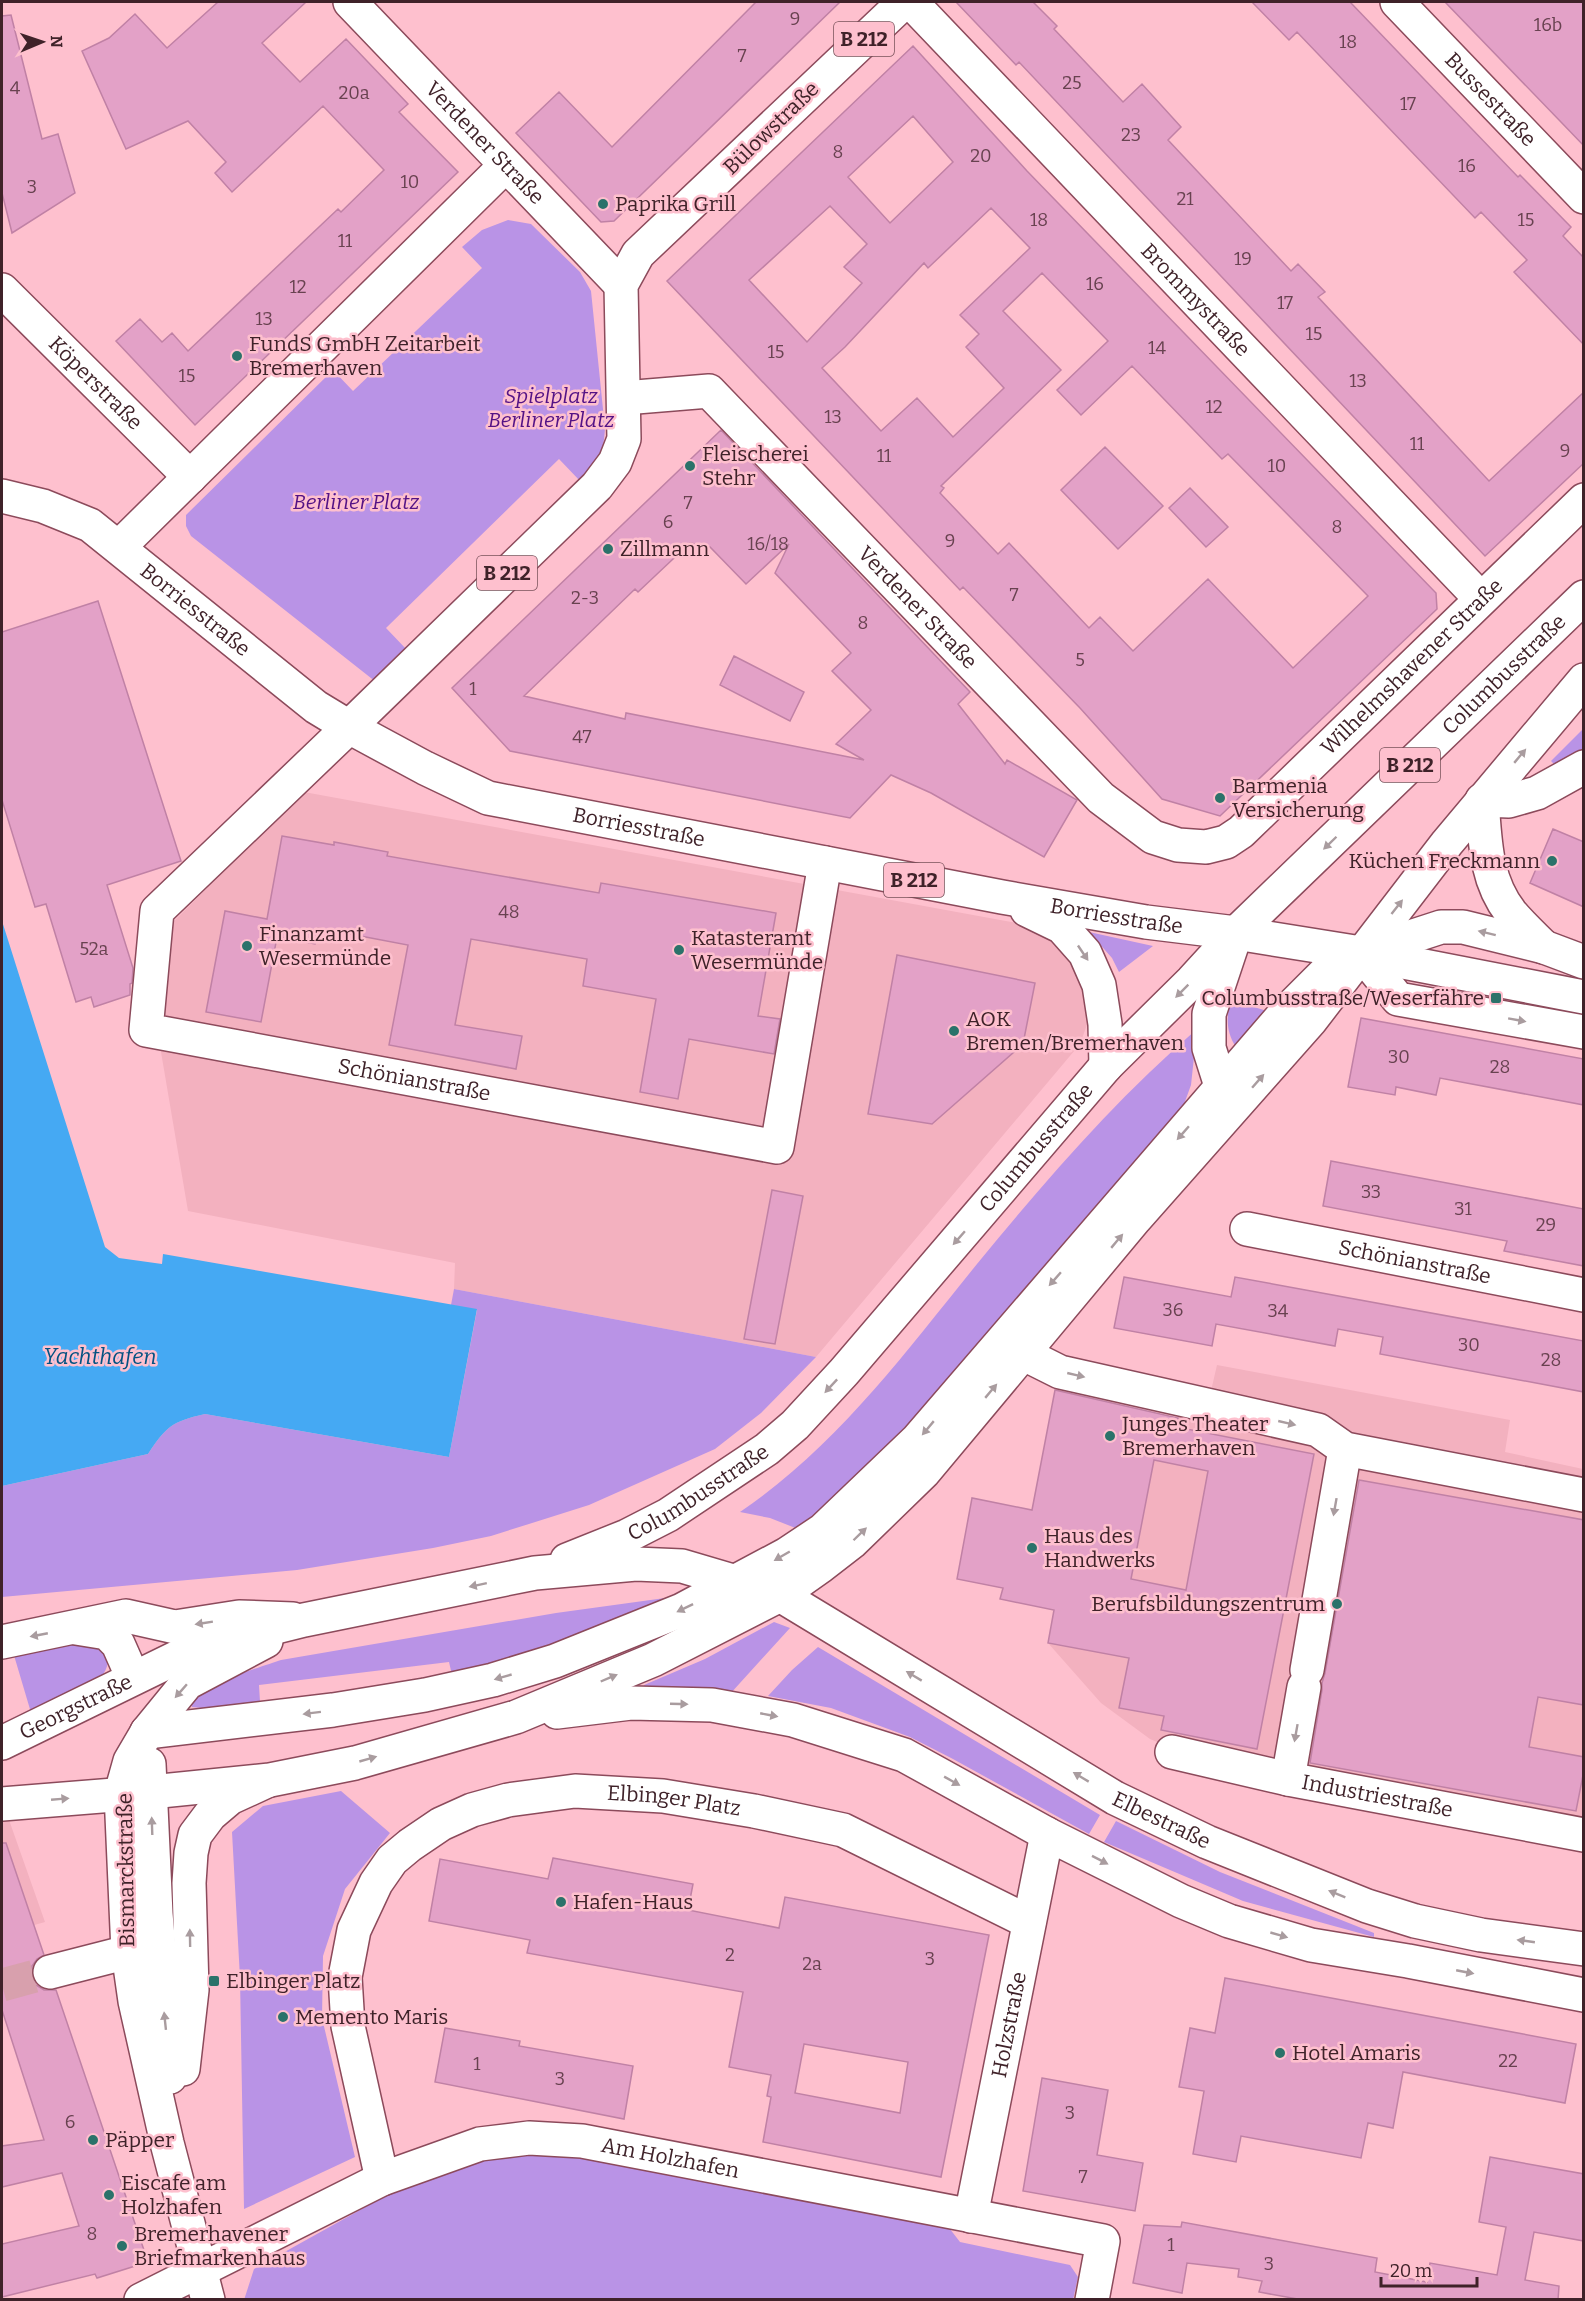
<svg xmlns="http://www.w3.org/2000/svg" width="1585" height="2301" viewBox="0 0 1585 2301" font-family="Bitter,serif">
  <rect width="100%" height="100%" fill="#fec0ce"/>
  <path fill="#f3b1bf" d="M304 792 1022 924 1071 947 1092 1011 1080 1044 816 1357 454 1289 455 1263 188 1211 161 1052 169 926Z
    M1217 1365 1510 1420 1505 1452 1583 1469V1849L1286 1795 1150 1739 1101 1703 1048 1643 1096 1572 1131 1579 1154 1460 1169 1463 1179 1411 1208 1404Z
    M2 1800 45 1922 2 1934Z"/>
  <path fill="#b993e6" d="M508 220 531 224 580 272 591 291 605 429C603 454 600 464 581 482L559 459 386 628 408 651 376 682 191 536 186 526V515L333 370 353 391 482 268 462 247 482 230Z
    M1583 729V749L1555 765 1551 761Z
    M1089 932 1153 946 1119 972 1112 958Z
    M1231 1000 1267 1011 1236 1047C1226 1032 1226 1017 1231 1000Z
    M1197 1029 1191 1085 1183 1107 920 1412 868 1467 798 1529 770 1518 740 1512C837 1446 904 1354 977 1264 1045 1181 1116 1099 1197 1029Z
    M454 1289 816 1357 761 1413 715 1449 589 1505 491 1536 433 1548 297 1570 2 1597V1486L148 1454C167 1426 171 1422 205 1414L449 1457 477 1310 451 1305Z
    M665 1598 671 1600 608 1632 452 1675 449 1662 259 1685 260 1702 202 1708 192 1707 191 1703C199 1685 261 1667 281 1660L556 1613Z
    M774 1622 790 1628 730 1694 643 1692 644 1685 705 1659Z
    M86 1642C108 1649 115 1661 99 1680L32 1716 13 1652Z
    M818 1647 1100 1815 1089 1834 953 1759 910 1737 831 1708 768 1696 792 1670Z
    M341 1791 390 1833 345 1889 323 1956 322 2018 355 2157 244 2209 240 1978 232 1832 263 1806Z
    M1116 1821 1220 1872 1374 1933V1937L1243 1901 1104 1842Z
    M482 2155 594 2156 943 2220 960 2242 1070 2265 1078 2277 1073 2300H244L254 2269 387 2195Z"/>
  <path fill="#45a9f3" d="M2 921 105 1247 119 1258 162 1264 163 1254 477 1309 449 1457 205 1414C171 1422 167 1426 148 1454L2 1486Z"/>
  <path fill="#e3a1c7" stroke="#c081a5" stroke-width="1.5" fill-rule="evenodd" d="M218 2H306L262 43 300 82 346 39 408 104 399 112 458 172 195 425 116 341 140 319 162 342 172 333 188 351 338 209 341 212 384 170 323 106 232 192 215 173 226 162 188 121 126 149 82 51 109 38 135 14 167 48Z
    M756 2H840L614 221 601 222 516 133 559 92 612 147Z
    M956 2H1033L1057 26 1054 29 1123 102 1142 84 1181 127 1168 140 1291 271 1298 264 1325 292 1318 297 1489 481 1584 392V463L1485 556 1019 62 1016 65Z
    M1252 2H1350L1518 177 1520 175 1571 227 1563 236 1584 258V345L1514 272 1527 260 1481 212 1475 218 1297 32 1289 40Z
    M1445 2H1584V146L1560 121Z
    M11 15 42 139 58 134 75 193 12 233 2 193V16Z
    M913 46 1027 171 1436 593 1437 609 1220 816 1162 799 1080 708 963 587 960 590 667 281ZM913 116 953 162 890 223 848 177ZM830 206 867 244 844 267 862 283 807 342 749 280ZM991 208 1030 248 960 315 979 334 966 347 1004 388 953 437 917 398 881 431 822 368 845 347 924 263 928 268ZM1042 273 1108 341 1057 390 1081 415 1132 366 1222 459 1228 454 1368 596 1293 668 1208 579 1133 651 1100 617 1089 628 1009 543 998 554 940 493 944 488 941 486 1061 370 1003 311Z
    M721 430 970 692 958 704 1005 764 1007 760 1077 800 1044 857 931 793 891 775 850 818 510 751 452 688ZM690 543 710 547 746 584 789 544 775 573 851 653 832 671 871 710 836 744 864 760 626 713 625 719 524 696 635 589 638 592Z
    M1105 447 1163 506 1118 549 1061 490Z
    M1190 488 1228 527 1206 547 1169 508Z
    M98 601 181 861 107 885 133 968 132 983 130 984V995L94 1007 91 997 76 1002 46 904 35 907 2 800V632Z
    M734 656 804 692 790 721 720 685Z
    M1553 829 1584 842V907L1530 883Z
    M282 836 334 845V842L388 852 387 856 599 893 601 883 776 913 758 1016 780 1019 774 1054 689 1039 678 1099 640 1092 656 999 583 986 587 959 471 939 455 1025 522 1036 516 1069 389 1045 408 945 318 928 315 944 277 937 261 1022 206 1012 225 911 267 919Z
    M897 955 1035 983 1023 1044 932 1124 868 1114Z
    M1361 1018 1584 1059V1105L1440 1078 1436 1095 1396 1087 1395 1095 1348 1087Z
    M1331 1161 1584 1209V1266L1504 1251 1507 1241 1323 1206Z
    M772 1190 803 1196 775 1344 744 1339Z
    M1124 1277 1231 1297 1235 1277 1584 1341V1392L1380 1354 1383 1337 1338 1329 1335 1346 1216 1324 1212 1346 1114 1328Z
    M1055 1390 1178 1418 1176 1427 1314 1454 1257 1749 1161 1730 1164 1716 1119 1708 1129 1658 1048 1643 1054 1610 1000 1599 1003 1588 957 1579 972 1498 1032 1510ZM1154 1460 1208 1471 1186 1590 1131 1579Z
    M1359 1480 1584 1520V1705L1538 1697 1529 1747 1584 1757V1770L1576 1811 1310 1763 1322 1690V1683L1325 1673Z
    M2 1843H6L44 1955 37 1959 32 1966V1977L36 1985 44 1990H56L148 2262 97 2278 95 2274 2 2297V2244L79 2226 62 2173 2 2187V2146L44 2140 2 2010Z
    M553 1858 693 1884 688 1910 779 1928 785 1897 989 1935 941 2177 763 2142 771 2097 767 2096 771 2075 729 2067 743 1992 527 1953 530 1940 429 1921 440 1859 548 1879ZM804 2044 908 2062 900 2113 795 2093Z
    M1225 1978 1576 2044 1565 2103 1403 2072 1393 2128 1368 2123 1361 2158 1241 2136 1236 2162 1193 2154 1204 2091 1179 2087 1190 2028 1215 2033Z
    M445 2028 520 2041 519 2046 633 2066 624 2119 435 2082Z
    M1042 2078 1108 2090 1097 2155 1143 2163 1135 2211 1023 2191Z
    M1490 2157 1584 2174V2241L1534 2232 1525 2280 1559 2286 1558 2300H1303L1259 2292 1262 2281 1238 2277 1239 2269 1187 2263 1182 2293 1133 2283 1144 2225 1181 2227 1182 2222 1377 2258 1375 2272 1427 2282 1430 2263 1497 2275 1506 2227 1479 2222Z"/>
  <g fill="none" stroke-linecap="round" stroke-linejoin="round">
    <path stroke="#d8a0ad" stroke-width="33" stroke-dasharray="33 16" stroke-linecap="butt" d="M2 1985 50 1972"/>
    <defs>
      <g id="minor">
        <path id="s1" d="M350 2 621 285"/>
        <path id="s2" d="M911 2 1481 599"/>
        <path id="s3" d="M1397 2 1584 197"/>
        <path id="s4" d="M2 290 190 477"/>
        <path id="s5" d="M624 398 709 391 1101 798 1153 837 1178 845 1206 847 1226 842 1241 832 1584 500"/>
        <path id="s6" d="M2 496 43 506 90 525 316 707 349 727 157 911 146 1030 777 1147 825 863"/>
        <path d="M119 547 505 166"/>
        <path d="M1544 947C1533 936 1521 925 1511 913 1485 880 1485 840 1482 800L1509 801 1537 793 1584 767"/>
        <path d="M1361 953 1398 999 1584 1032"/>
        <path d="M1362 954 1584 997"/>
        <path d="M1222 1089 1209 1048V1014L1236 933"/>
        <path id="s7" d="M1247 1229 1584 1295"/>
        <path d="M1022 1353 1060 1372 1318 1430 1345 1449 1584 1495"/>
        <path d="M76 1628 107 1633 118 1644 133 1678"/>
        <path d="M2 1642 126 1616 175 1627 239 1617 293 1619"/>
        <path d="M1307 1670 1345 1449"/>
        <path d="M147 1732 333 1710 425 1695 493 1680 555 1661 682 1610 787 1554 823 1530 917 1440 1286 1012 1325 973 1361 953 1441 927H1463L1544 947 1584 962"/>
        <path d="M147 1732 130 1761 121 1793 128 1952 135 2001 167 2143 208 2300"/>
        <path id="s8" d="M1172 1752 1288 1779 1584 1835"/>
        <path d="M149 1764 156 1914 170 2077"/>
        <path d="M1288 1779 1304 1687"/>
        <path d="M50 1972 128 1952"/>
        <path d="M183 2069 192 1990 189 1883 191 1853 195 1835 210 1815 230 1798 267 1781"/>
        <path id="s9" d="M382 2179 348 2026 345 1977 354 1930 376 1883 392 1860 410 1845 441 1824 472 1810 508 1800 575 1791 663 1796 754 1811 843 1830 1029 1922"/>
        <path id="s10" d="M971 2216 1047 1834"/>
        <path id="s11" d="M141 2300 382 2179 480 2144 529 2138 582 2141 1103 2241 1092 2300"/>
      </g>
      <g id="major">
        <path id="s12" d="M904 2 638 254 621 285 624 439 615 462 597 486 349 727 425 768 488 798 1002 897 1146 922 1236 933 1361 953"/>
        <path d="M1027 910 1062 927 1085 953 1099 985 1105 1024 1106 1066"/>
        <path id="s13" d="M567 1560 627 1536 668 1515 767 1449 795 1425 844 1372 1106 1066 1192 981 1236 933 1584 597"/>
        <path d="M557 1712 631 1703 712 1705 793 1720 904 1755 1047 1834 1181 1901 1229 1921 1311 1945 1408 1961 1584 1995"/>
        <path d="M147 1732 187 1683 266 1641"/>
        <path id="s14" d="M2 1743 184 1654 228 1639 304 1620 535 1573 636 1564 682 1566 780 1595 1115 1798 1207 1842 1367 1906 1415 1921 1481 1935 1584 1949"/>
        <path d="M2 1804 151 1792 270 1780 355 1763 516 1717 653 1660 780 1595 821 1566 852 1542 924 1472 1135 1219 1311 1020 1447 843 1584 680"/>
      </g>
    </defs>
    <use href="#minor" stroke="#8c4a5b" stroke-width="36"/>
    <use href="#major" stroke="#8c4a5b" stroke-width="36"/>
    <use href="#minor" stroke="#fff" stroke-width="33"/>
    <use href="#major" stroke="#fff" stroke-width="33"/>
  </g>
  <defs><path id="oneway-solid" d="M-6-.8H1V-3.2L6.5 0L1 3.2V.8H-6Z" transform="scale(1.5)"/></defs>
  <g fill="#a99c9f">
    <use href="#oneway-solid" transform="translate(1520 756) rotate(-50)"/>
    <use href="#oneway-solid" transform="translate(1330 843) rotate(136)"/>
    <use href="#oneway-solid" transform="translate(1397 907) rotate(-52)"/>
    <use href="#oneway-solid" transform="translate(1487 933) rotate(-166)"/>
    <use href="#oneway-solid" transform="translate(1083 953) rotate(56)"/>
    <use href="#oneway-solid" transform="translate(1182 991) rotate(135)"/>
    <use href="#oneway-solid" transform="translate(1517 1020) rotate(10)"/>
    <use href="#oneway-solid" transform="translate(1258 1081) rotate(-49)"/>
    <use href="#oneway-solid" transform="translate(1183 1133) rotate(131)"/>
    <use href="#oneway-solid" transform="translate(959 1238) rotate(131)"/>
    <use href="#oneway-solid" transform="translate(1117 1241) rotate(-50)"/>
    <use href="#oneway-solid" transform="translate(1055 1279) rotate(131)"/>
    <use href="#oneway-solid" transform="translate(1076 1375) rotate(13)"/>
    <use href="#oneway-solid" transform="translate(831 1386) rotate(133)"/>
    <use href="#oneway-solid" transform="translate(991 1391) rotate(-50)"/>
    <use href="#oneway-solid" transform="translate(1287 1423) rotate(13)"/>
    <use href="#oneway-solid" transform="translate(928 1428) rotate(130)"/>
    <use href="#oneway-solid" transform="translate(1335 1507) rotate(100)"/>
    <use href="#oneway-solid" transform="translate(860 1534) rotate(-44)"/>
    <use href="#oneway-solid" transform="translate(782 1556) rotate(150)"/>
    <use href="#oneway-solid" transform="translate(478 1585) rotate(168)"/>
    <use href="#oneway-solid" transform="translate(685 1608) rotate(154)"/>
    <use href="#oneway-solid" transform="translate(204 1623) rotate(171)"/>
    <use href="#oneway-solid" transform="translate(39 1635) rotate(169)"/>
    <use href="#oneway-solid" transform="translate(914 1676) rotate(-149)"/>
    <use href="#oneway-solid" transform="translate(503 1677) rotate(164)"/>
    <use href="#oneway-solid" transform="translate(609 1678) rotate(-23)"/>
    <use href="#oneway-solid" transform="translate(181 1691) rotate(131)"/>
    <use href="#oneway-solid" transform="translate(679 1704) rotate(2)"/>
    <use href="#oneway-solid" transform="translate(312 1713) rotate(173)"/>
    <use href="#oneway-solid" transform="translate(769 1715) rotate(11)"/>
    <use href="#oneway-solid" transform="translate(1296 1733) rotate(100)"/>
    <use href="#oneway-solid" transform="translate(368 1759) rotate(-16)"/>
    <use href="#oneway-solid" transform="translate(1081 1777) rotate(-149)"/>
    <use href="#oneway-solid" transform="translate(952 1781) rotate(29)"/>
    <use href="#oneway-solid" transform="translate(60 1799) rotate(-5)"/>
    <use href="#oneway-solid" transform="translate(152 1826) rotate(-92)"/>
    <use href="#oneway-solid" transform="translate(1100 1860) rotate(27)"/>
    <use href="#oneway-solid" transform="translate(1337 1894) rotate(-158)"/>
    <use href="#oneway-solid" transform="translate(1279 1935) rotate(16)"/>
    <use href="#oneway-solid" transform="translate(190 1938) rotate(-91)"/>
    <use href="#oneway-solid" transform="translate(1526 1941) rotate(-172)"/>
    <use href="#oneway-solid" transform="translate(1465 1972) rotate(11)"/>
    <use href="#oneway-solid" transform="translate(165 2021) rotate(-96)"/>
  </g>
  <g fill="#2b726a" stroke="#fec0ce" stroke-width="2">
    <circle cx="603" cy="204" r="6"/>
    <circle cx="237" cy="356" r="6"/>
    <circle cx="690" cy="466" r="6"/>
    <circle cx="608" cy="549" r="6"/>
    <circle cx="1220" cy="798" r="6"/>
    <circle cx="1552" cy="861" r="6"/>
    <circle cx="247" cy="946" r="6"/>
    <circle cx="679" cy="950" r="6"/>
    <rect x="1490" y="992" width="12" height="12" rx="3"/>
    <circle cx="954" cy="1031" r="6"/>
    <circle cx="1110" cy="1436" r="6"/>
    <circle cx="1032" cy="1548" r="6"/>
    <circle cx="1337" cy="1604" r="6"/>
    <circle cx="561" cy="1902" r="6"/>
    <rect x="208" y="1975" width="12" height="12" rx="3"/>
    <circle cx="283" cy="2017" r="6"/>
    <circle cx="1280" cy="2053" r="6"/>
    <circle cx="93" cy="2140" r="6"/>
    <circle cx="109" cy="2195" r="6"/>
    <circle cx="122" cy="2246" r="6"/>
  </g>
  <g text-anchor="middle" stroke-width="5" stroke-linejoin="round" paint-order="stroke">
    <g font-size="18" fill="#684250">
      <text x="795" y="25">9</text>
      <text x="1548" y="31">16b</text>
      <text x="1348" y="48">18</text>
      <text x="742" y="62">7</text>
      <text x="1072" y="89">25</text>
      <text x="15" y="94">4</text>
      <text x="354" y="99">20a</text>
      <text x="1408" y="110">17</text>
      <text x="1131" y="141">23</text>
      <text x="838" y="158">8</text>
      <text x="981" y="162">20</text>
      <text x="1467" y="172">16</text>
      <text x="410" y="188">10</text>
      <text x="32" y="193">3</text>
      <text x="1185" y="205">21</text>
      <text x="1039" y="226">18</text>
      <text x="1526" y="226">15</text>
      <text x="345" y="247">11</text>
      <text x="1243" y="265">19</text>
      <text x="1095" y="290">16</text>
      <text x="298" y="293">12</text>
      <text x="1285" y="309">17</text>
      <text x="264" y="325">13</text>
      <text x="1314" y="340">15</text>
      <text x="1157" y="354">14</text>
      <text x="776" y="358">15</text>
      <text x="187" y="382">15</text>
      <text x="1358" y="387">13</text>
      <text x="1214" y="413">12</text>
      <text x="833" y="423">13</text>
      <text x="1417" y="450">11</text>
      <text x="1565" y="457">9</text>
      <text x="884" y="462">11</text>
      <text x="1277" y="472">10</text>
      <text x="688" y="509">7</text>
      <text x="668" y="528">6</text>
      <text x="1337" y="533">8</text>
      <text x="950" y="547">9</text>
      <text x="768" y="550">16/18</text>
      <text x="1014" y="601">7</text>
      <text x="585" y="604">2-3</text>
      <text x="863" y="629">8</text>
      <text x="1080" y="666">5</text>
      <text x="473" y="695">1</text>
      <text x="582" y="743">47</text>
      <text x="509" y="918">48</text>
      <text x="94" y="955">52a</text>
      <text x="1399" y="1063">30</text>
      <text x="1500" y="1073">28</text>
      <text x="1371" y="1198">33</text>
      <text x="1463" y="1215">31</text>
      <text x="1546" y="1231">29</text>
      <text x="1173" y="1316">36</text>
      <text x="1278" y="1317">34</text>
      <text x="1469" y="1351">30</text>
      <text x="1551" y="1366">28</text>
      <text x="730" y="1961">2</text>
      <text x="930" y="1965">3</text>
      <text x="812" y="1970">2a</text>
      <text x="1508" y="2067">22</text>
      <text x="477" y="2070">1</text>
      <text x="560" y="2085">3</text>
      <text x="1070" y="2119">3</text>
      <text x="70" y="2128">6</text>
      <text x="1083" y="2183">7</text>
      <text x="92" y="2240">8</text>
      <text x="1171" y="2251">1</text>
      <text x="1269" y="2270">3</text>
    </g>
    <g fill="#fec0ce" stroke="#78515a" stroke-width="1.5">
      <rect x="834" y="22" width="60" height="34" rx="4.5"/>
      <rect x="477" y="556" width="60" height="34" rx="4.5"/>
      <rect x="1380" y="748" width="60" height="34" rx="4.5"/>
      <rect x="884" y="863" width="60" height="34" rx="4.5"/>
    </g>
    <g font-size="20" font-weight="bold" fill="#3f2229">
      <text x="864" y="46">B 212</text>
      <text x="507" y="580">B 212</text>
      <text x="1410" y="772">B 212</text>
      <text x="914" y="887">B 212</text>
    </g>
    <g font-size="21" fill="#3f2229" stroke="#fec0ce">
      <text dy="7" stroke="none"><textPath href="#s3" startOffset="135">Bussestraße</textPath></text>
      <text transform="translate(771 128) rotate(-44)" y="7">Bülowstraße</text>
      <text dy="7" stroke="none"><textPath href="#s1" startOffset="195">Verdener Straße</textPath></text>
      <text dy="7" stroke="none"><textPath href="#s2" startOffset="412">Brommystraße</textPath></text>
      <text dy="7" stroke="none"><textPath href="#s4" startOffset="132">Köperstraße</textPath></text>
      <text dy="7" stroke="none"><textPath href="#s5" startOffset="386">Verdener Straße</textPath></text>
      <text dy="7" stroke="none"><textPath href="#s6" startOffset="228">Borriesstraße</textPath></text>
      <text dy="7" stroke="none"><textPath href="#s5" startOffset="1046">Wilhelmshavener Straße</textPath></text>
      <text dy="7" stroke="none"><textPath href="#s13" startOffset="1300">Columbusstraße</textPath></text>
      <text dy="7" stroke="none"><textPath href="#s12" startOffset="1266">Borriesstraße</textPath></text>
      <text dy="7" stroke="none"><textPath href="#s12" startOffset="1752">Borriesstraße</textPath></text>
      <text dy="7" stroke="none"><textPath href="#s6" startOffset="1080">Schönianstraße</textPath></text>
      <text dy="7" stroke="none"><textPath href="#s13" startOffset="634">Columbusstraße</textPath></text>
      <text dy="7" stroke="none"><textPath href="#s7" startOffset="171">Schönianstraße</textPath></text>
      <text dy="7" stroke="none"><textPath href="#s13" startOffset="148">Columbusstraße</textPath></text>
      <text dy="7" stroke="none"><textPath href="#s14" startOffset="82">Georgstraße</textPath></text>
      <text dy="7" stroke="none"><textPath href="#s8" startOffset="210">Industriestraße</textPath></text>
      <text dy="7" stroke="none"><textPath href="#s9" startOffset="633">Elbinger Platz</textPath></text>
      <text dy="7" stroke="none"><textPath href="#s14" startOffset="1256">Elbestraße</textPath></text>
      <text transform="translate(126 1870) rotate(-91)" y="7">Bismarckstraße</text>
      <text dy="7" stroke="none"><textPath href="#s10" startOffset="195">Holzstraße</textPath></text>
      <text dy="7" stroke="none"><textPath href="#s11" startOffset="566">Am Holzhafen</textPath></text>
    </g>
    <g font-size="21" fill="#3f2229" stroke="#fec0ce" text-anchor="start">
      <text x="615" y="211">Paprika Grill</text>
      <text x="249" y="351">FundS GmbH Zeitarbeit<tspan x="249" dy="24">Bremerhaven</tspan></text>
      <text x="702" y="461">Fleischerei<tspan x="702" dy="24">Stehr</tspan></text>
      <text x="620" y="556">Zillmann</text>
      <text x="1232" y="793">Barmenia<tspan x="1232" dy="24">Versicherung</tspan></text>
      <text x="1540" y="868" text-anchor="end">Küchen Freckmann</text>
      <text x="259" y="941">Finanzamt<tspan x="259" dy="24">Wesermünde</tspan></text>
      <text x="691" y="945">Katasteramt<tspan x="691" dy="24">Wesermünde</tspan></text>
      <text x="1484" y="1005" text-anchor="end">Columbusstraße/Weserfähre</text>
      <text x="966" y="1026">AOK<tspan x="966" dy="24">Bremen/Bremerhaven</tspan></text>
      <text x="1122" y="1431">Junges Theater<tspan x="1122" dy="24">Bremerhaven</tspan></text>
      <text x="1044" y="1543">Haus des<tspan x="1044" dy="24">Handwerks</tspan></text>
      <text x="1325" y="1611" text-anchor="end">Berufsbildungszentrum</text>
      <text x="573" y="1909">Hafen-Haus</text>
      <text x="226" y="1988">Elbinger Platz</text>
      <text x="295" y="2024">Memento Maris</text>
      <text x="1292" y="2060">Hotel Amaris</text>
      <text x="105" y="2147">Päpper</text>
      <text x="121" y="2190">Eiscafe am<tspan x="121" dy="24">Holzhafen</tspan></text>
      <text x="134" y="2241">Bremerhavener<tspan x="134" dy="24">Briefmarkenhaus</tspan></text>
    </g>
    <g font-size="21" font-style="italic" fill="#541285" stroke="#fec0ce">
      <text x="551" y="403">Spielplatz<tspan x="551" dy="24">Berliner Platz</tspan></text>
      <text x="356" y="509">Berliner Platz</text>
    </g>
    <g font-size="22" font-style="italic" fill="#045282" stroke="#fec0ce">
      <text x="100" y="1364">Yachthafen</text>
    </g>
  </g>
  <rect width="1585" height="2301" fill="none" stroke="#3f2229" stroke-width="6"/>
  <g transform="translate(42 42) rotate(88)" stroke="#fec0ce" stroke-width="4.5" paint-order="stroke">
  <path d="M0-4.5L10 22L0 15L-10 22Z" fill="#3f2229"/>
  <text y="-9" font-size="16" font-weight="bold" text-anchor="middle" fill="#3f2229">N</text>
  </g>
  <path d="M1381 2277v9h96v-9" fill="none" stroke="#3f2229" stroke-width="3"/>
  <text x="1390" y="2277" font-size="18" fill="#3f2229" stroke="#fec0ce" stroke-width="4.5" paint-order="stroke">20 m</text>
</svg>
